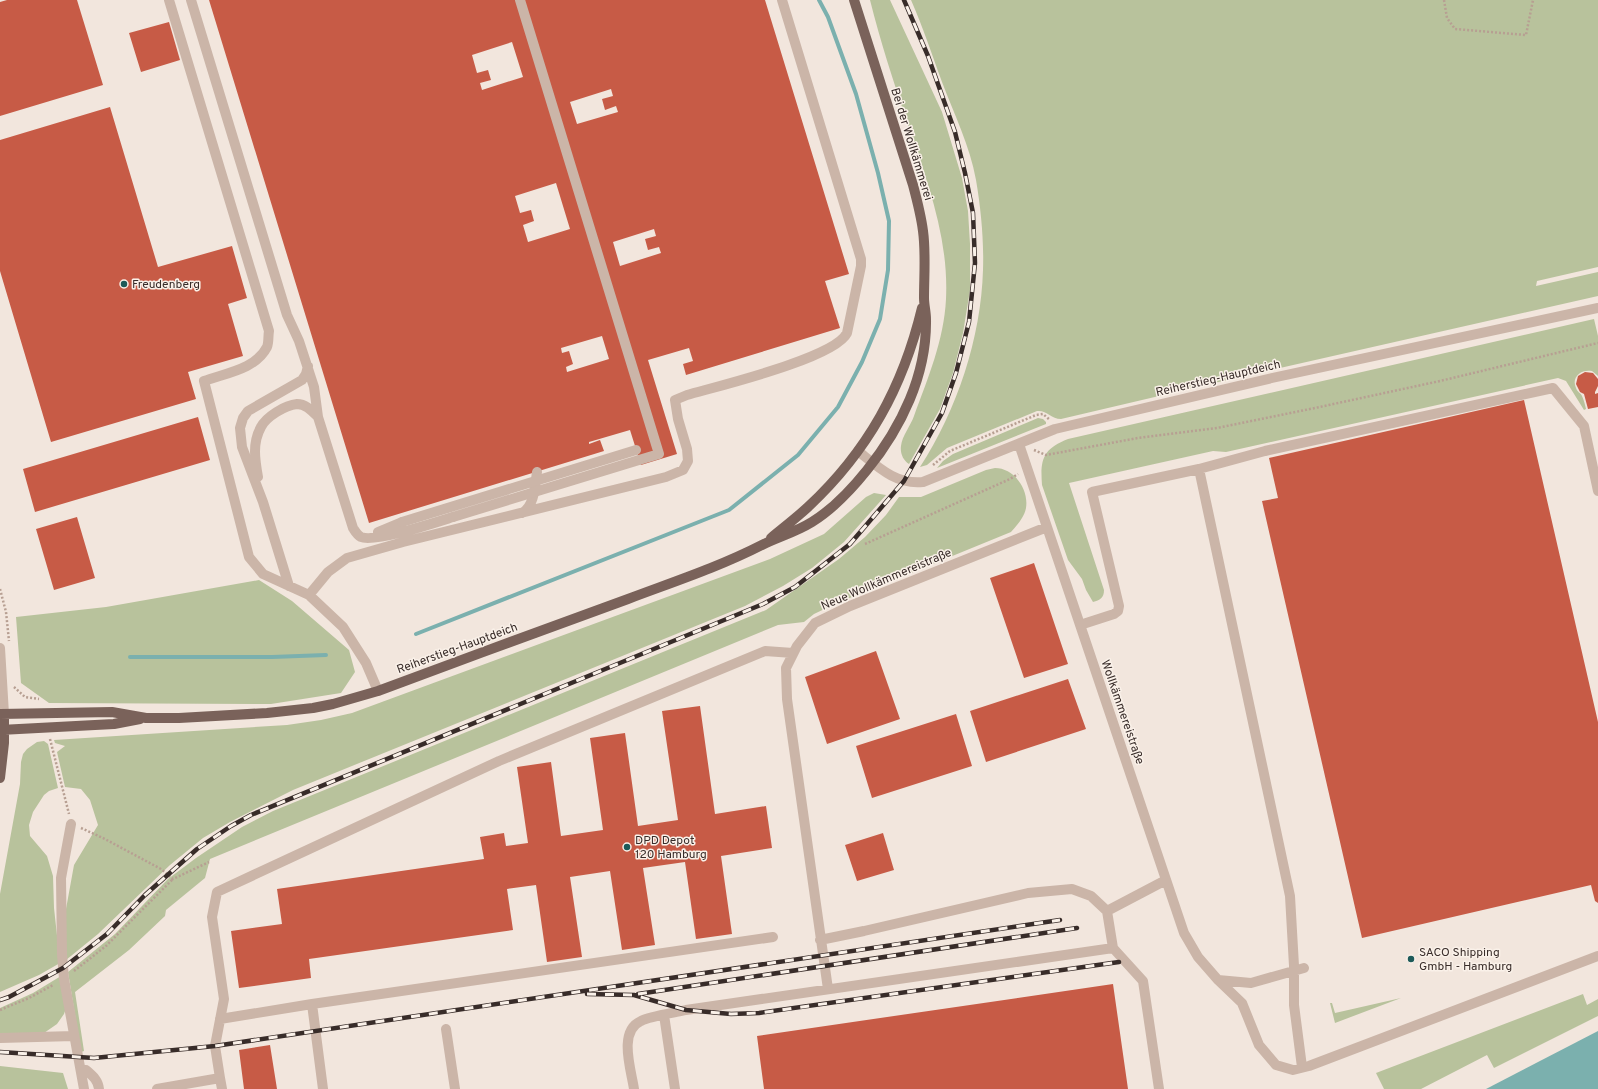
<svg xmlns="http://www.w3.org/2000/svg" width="1598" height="1089" viewBox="0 0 1598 1089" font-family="Overpass,sans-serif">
  <rect width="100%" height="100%" fill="#f2e6dd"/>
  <path fill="#b8c29c" d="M870 0H890L942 112 962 178 968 211 970 244V290L963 333 953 373 940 409 909 464C903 460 900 453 901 446 902 436 911 425 914 416 928 378 944 340 946 299 949 236 926 178 906 119 893 80 880 40 870 0Z
    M911 0H1598V267L1537 281 1536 286 1598 272V296L1223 381 1061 419C1051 419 1047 410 1037 411L947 448 927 465 920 467C957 410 981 338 983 270 984 241 981 209 976 180 970 146 954 114 942 82 932 55 923 27 911 0Z
    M1594 319 1598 336V376L1592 371C1581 369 1571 377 1576 388 1577 392 1581 393 1582 396 1584 400 1585 405 1586 409L1584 410 1566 381 1558 378 1226 452 1213 451 1069 483 1104 590C1104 598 1100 600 1093 602L1086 590 1082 579 1068 560 1042 485C1040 459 1043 449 1068 439Z
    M1038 418 1043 419 1046 422V424L937 468 943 461 953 454Z
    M995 468C1014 468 1029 489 1026 508 1024 518 1017 525 1011 532L835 604 814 614 804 622 778 625 210 859 205 878 166 910 165 916 129 950 75 992 84 1051 81 1052 68 972 115 934 168 879 196 858 242 827 273 811 766 610 839 559 865 537 886 515 899 497H921L986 470Z
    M874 493 886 495 844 542 812 568 783 586 745 606 293 790 230 822 203 838 170 865 98 934 66 960 64 920 74 865 98 825 90 800 81 789 65 787 57 752 65 746 55 743 54 740 287 725 321 720 352 713 770 559 824 534 866 497Z
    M259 580 292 601 349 650 355 672 341 693 271 704 49 703 21 683 16 617 106 607Z
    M44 741 48 744 58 788 49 791 44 795 33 812 29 825 30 836 47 856 53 876 54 908 60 963 39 975 0 992V894L20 784 21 762 23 754 27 749 37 742Z
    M61 976 66 1008 64 1014 57 1024 44 1033 0 1035V1008L33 993Z
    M1583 994 1587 1005 1598 999V1016L1494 1068 1487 1055 1421 1089H1384L1376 1073Z
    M1401 998 1335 1023 1330 1003H1332L1335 1013Z
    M0 1066 63 1073 68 1089H0Z"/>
  <path fill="#7bb0ae" d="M1598 1031V1089H1486Z"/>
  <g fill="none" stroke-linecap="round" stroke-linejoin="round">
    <path stroke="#7bb0ae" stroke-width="4" d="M416 634 729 510 798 455 838 407 862 362 880 319 888 270 889 221 878 173 856 94 828 17 819 0
      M130 657H272L326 655"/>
  </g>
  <path fill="#c75b46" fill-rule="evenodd" d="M7 0H77L103 85 0 116V2Z
    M209 0H765L849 274 825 281 840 328 686 375 683 364 693 361 689 348 648 360 677 454 641 465 630 430 589 442V444L600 440 604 451 369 523ZM512 42 523 77 482 90 480 83 491 80 488 70 477 73 472 55ZM611 89 613 96 602 99 605 110 616 106 618 112 577 124 570 102ZM556 183 570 229 528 242 523 225 534 221 531 210 520 213 515 196ZM654 229 656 236 645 239 648 250 659 247 661 253 620 266 613 242ZM602 336 609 359 567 372 566 367 573 364 569 351 562 353 561 348Z
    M169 22 180 60 141 72 129 33Z
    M110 107 158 267 232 246 247 298 228 304 243 356 188 372 196 399 51 442 0 271V140Z
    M1585 372 1593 373 1598 379V386L1595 392V394L1598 393V407L1588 409 1584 394 1580 392 1576 384 1578 376Z
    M1524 400 1598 722V903L1595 901 1591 885 1362 938 1262 501 1278 498 1269 458Z
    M198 417 210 460 35 512 23 469Z
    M77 517 95 578 54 590 36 529Z
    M1034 563 1068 664 1024 678 990 578Z
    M876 651 900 719 827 744 805 677Z
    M1068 679 1086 729 986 762 970 711Z
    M700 706 715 814 766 806 772 848 721 856 732 934 696 939 685 862 643 868 655 945 622 950 610 871 570 877 582 957 547 962 536 885 507 889 513 930 309 959 311 978 239 988 231 931 282 924 277 889 484 859 480 837 504 833 506 846 528 843 517 767 551 762 561 836 603 830 590 738 625 733 638 826 678 820 662 711Z
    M956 714 972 766 872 798 856 746Z
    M883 833 894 870 857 881 845 845Z
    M1113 984 1128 1089H764L757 1036Z
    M270 1045 277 1089H244L239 1050Z"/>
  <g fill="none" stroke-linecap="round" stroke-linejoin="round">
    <path stroke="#b79f92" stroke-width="2.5" stroke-dasharray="2 2" stroke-linecap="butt" d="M1444 0 1447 18 1455 29 1526 35 1533 0
      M1034 450 1046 455 1138 438 1217 428 1315 408 1440 381 1598 343
      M933 465 950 451 1036 415 1043 414 1050 420
      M865 544 1010 479 1018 474
      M0 589 6 612 9 641
      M14 687 25 697 39 699
      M50 739 69 814
      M81 828 103 838 161 869 173 879 209 862
      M74 971 106 946 173 879
      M0 1010 29 998 53 985"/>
    <path stroke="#cbb5a8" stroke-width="10" d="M169 0 269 331C268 336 269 342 267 347 256 369 226 373 204 381L249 557 263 574 309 595 343 627 366 663 378 691
      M191 0 287 315 299 341 314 387 318 417 353 528C355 531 357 535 361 537 374 543 437 522 453 517
      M520 0 659 454 639 460
      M1019 444 1184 933 1198 957 1218 980 1242 1003 1259 1045 1276 1065 1293 1070 1309 1066 1598 956
      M858 451C878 467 896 485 923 482L1055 429 1272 378 1598 308
      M258 477C255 460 252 443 261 427 266 417 285 405 297 404 306 404 312 411 318 417
      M522 513C535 506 535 484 537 472
      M378 532 402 522
      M289 586 263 502 242 447 240 428 243 418 248 411 302 380 306 374 308 366
      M309 595 328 572 347 558 403 542 666 477 683 470 688 461 687 449 678 419 675 400 687 395C718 386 835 358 847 333L861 266V259L782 0
      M1080 625 1114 614 1118 611 1119 606 1092 492 1199 469
      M0 648 4 714
      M71 824 61 878 62 954 64 979 84 1089
      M820 940 864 931 1028 893 1072 889 1091 896 1107 911
      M1218 980 1251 983 1304 968
      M828 989 787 699 786 668 797 646 815 623 850 606 1047 527
      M312 1004 773 937
      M664 1015 675 1089
      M220 1019 312 1004 323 1089
      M446 1029 455 1089
      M0 1038 74 1036
      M1302 1067 1294 1005V966L1290 896 1199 469 1265 451 1553 388 1584 426 1598 491
      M81 1070H86C93 1076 98 1080 99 1089
      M220 1078 222 1089
      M157 1089 220 1078 215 1046 224 999 212 917 217 892 499 761 765 651 793 653
      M634 1089C631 1069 618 1031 641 1021 651 1016 674 1013 686 1010L1113 948
      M1159 1089 1143 981 1113 948 1107 911 1166 880"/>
    <path stroke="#7a625a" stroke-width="10" d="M771 538C783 528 796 518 808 507 868 451 903 387 922 308
      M0 714 112 712 146 718H179L267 713 313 708 333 704 378 691C461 660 545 629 628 599 673 582 719 567 762 545 778 537 796 532 812 522 833 509 851 490 867 470 901 428 927 375 926 319 926 312 924 305 924 298 924 276 926 253 923 231 921 215 917 200 913 185L854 0
      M0 730 114 724 140 719
      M0 778 4 743V714"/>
    <defs>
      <path id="rail" d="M587 994 634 995 686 1010 731 1014 759 1013 1119 962
        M638 994 1077 928
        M0 1000 9 997 63 968 107 934 145 895 197 849 231 826 251 815 763 604 795 587 850 544 904 481 942 413 956 373 969 322 975 263 973 213 965 173 955 132 928 56 904 0
        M0 1052 94 1058 215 1046 1060 920"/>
    </defs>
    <use href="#rail" stroke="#382c29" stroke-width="4.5"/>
    <use href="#rail" stroke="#faf1e9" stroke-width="3" stroke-dasharray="9" stroke-linecap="butt"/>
    <path stroke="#cbb5a8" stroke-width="10" d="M453 517 639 460
      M402 522 636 450"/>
  </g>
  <g fill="#1d5a59" stroke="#faf1e9" stroke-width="1.5">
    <circle cx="124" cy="284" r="4"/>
    <circle cx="627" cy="847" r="4"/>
    <circle cx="1411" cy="959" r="4"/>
  </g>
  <g text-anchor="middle" stroke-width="3" stroke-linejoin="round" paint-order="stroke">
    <g font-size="12" fill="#382c29" stroke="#faf1e9">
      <text transform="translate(912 144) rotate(73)" y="4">Bei der Wollkämmerei</text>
      <text transform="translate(1218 378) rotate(-13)" y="4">Reiherstieg-Hauptdeich</text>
      <text transform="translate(886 579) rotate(-23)" y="4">Neue Wollkämmereistraße</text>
      <text transform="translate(457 648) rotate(-20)" y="4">Reiherstieg-Hauptdeich</text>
      <text transform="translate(1123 712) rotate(71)" y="4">Wollkämmereistraße</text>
    </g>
    <g font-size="12" fill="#382c29" stroke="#faf1e9" text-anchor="start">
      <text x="132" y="288">Freudenberg</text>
      <text x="635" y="844">DPD Depot<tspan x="635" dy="14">120 Hamburg</tspan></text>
      <text x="1419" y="956">SACO Shipping<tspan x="1419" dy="14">GmbH - Hamburg</tspan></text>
    </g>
  </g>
</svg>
